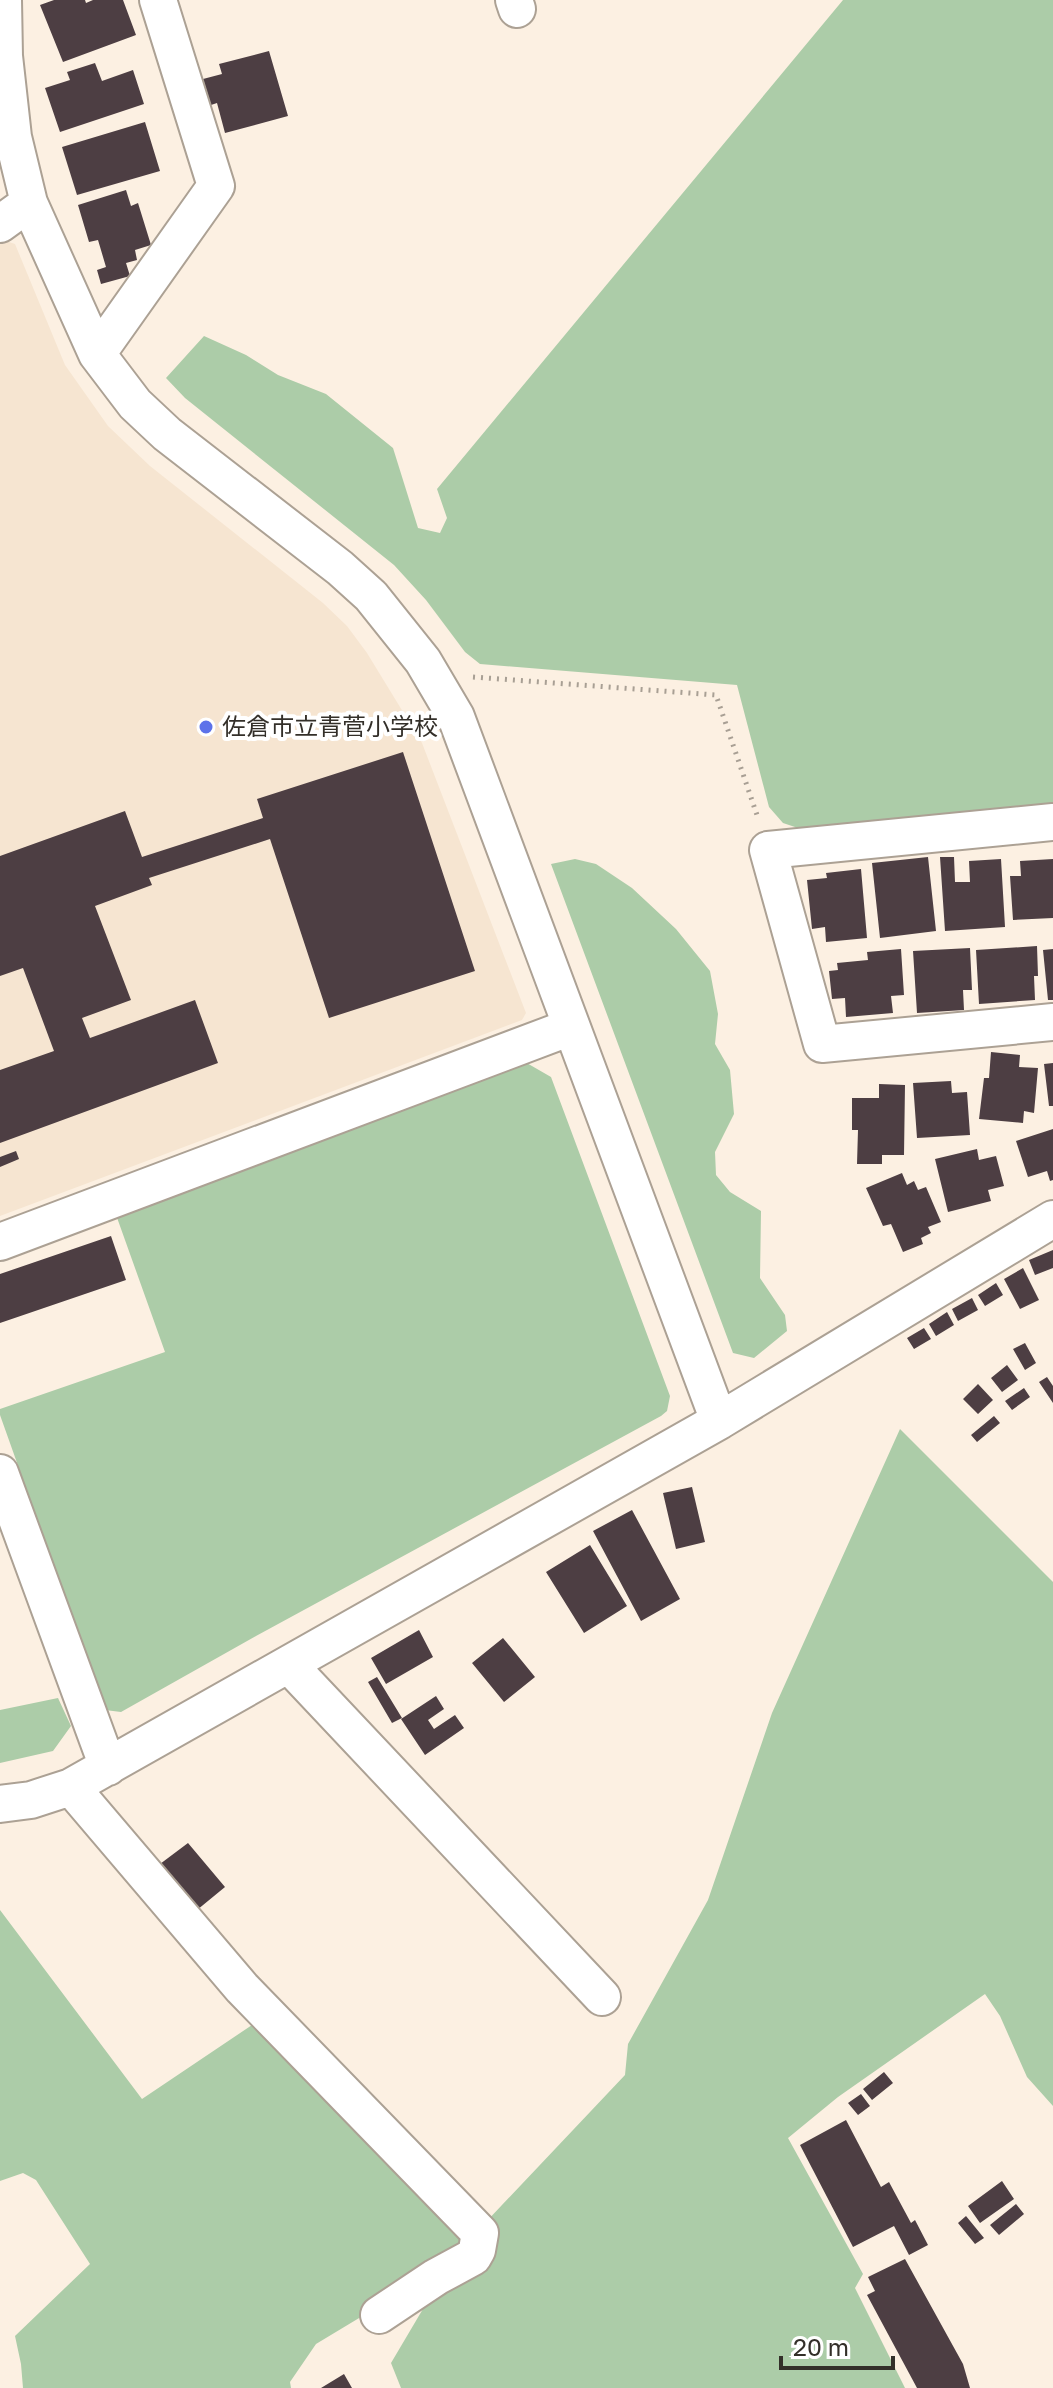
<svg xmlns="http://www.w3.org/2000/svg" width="1053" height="2388" viewBox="0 0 1053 2388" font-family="'Golos Text','Noto Sans JP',sans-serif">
  <rect width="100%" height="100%" fill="#fcf0e2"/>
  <path fill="#f6e5d1" d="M0 239 15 244 65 365 108 426 150 466 323 603 347 626 367 653 422 743 526 1013 522 1020 0 1216Z"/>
  <path fill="#accca8" d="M843 0H1053V803L798 828 783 823 769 807 737 685 480 664 465 652 426 600 394 565 185 398 166 378 204 336 246 355 278 375 326 394 393 448 418 528 440 533 447 518 437 489Z
    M575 859 596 864 632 888 676 929 710 971 718 1014 715 1044 730 1070 734 1114 715 1152 716 1175 730 1192 761 1211 760 1278 785 1315 787 1331 754 1358 733 1353 551 864Z
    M525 1062 551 1077 670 1396 667 1411 661 1416 256 1636 121 1712 105 1710 0 1415V1409L165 1352 115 1212Z
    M900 1429 1053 1582V2106L1027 2077 1000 2016 985 1994 838 2097 788 2138 863 2274 855 2288 905 2388H401L391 2363 433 2292 485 2223 625 2075 628 2044 708 1900 772 1713Z
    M58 1698 71 1726 53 1751 0 1763V1710Z
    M0 1910 142 2099 255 2023 470 2231 467 2253 316 2344 290 2382 291 2388H23L21 2364 15 2336 90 2264 36 2180 23 2173 0 2181Z"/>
  <path fill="#4d3e43" d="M54 0H85L86 3 93 0H123L136 35 63 62 40 5Z
    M269 51 288 116 225 133 217 103 211 105 203 79 222 74 219 64Z
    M95 63 102 81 133 70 144 104 60 132 45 88 70 80 67 72Z
    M145 122 160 171 77 195 62 147Z
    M126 190 131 206 138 203 151 245 135 250 137 260 126 263 130 276 101 284 97 270 106 267 98 240 89 242 78 205Z
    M403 752 475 971 329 1018 270 839 149 878 152 885 95 906 131 1000 82 1018 90 1038 195 1000 218 1063 0 1143V1070L54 1051 23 968 0 976V856L125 811 142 857 263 818 257 799Z
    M928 857 936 931 880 938 872 863Z
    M940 857H954L955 882H970L969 861 1001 859 1005 927 945 931Z
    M1053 859V918L1013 920 1010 876H1021L1020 861Z
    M861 869 867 938 826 942 825 927 812 929 807 880 827 878 826 873Z
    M1037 946 1038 976H1034L1035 1000 979 1004 976 950Z
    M970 948 972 990H963L964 1010 917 1013 913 951Z
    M901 949 904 995 891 996 893 1013 846 1017 845 998 832 999 829 971 838 970 837 963 868 960 867 952Z
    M1053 949V1000H1048L1043 950Z
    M991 1052 1020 1055 1019 1067 1038 1068 1034 1113 1024 1111 1023 1123 979 1119 984 1078H989Z
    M1053 1063V1106H1049L1044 1064Z
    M951 1081 952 1093 967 1092 970 1135 917 1138 913 1083Z
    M879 1084 905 1085 904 1155H882V1164H857L858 1130H852V1098H879Z
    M1053 1129V1180L1050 1181 1047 1171 1028 1177 1016 1141Z
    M977 1149 979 1160 996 1156 1004 1186 988 1190 991 1201 948 1212 935 1159Z
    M16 1151 19 1159 0 1167V1157Z
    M902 1173 907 1185 914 1181 918 1190 926 1187 941 1222 928 1227 931 1233 921 1238 923 1244 903 1252 891 1224 883 1226 866 1188Z
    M111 1236 126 1280 0 1323V1274Z
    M1053 1250V1268L1035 1275 1029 1260Z
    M1023 1268 1039 1300 1020 1309 1004 1279Z
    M996 1283 1003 1295 985 1306 978 1295Z
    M972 1298 978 1310 958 1321 952 1309Z
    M947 1312 954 1325 936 1336 929 1324Z
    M924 1328 931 1339 914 1349 907 1338Z
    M1025 1343 1036 1363 1025 1370 1013 1349Z
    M1007 1365 1018 1380 1002 1392 991 1378Z
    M1047 1377 1053 1386V1403L1039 1382Z
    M978 1384 993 1400 978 1414 963 1399Z
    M1024 1388 1030 1397 1012 1410 1005 1401Z
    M994 1416 1000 1423 977 1442 971 1435Z
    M692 1487 705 1542 676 1549 663 1493Z
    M632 1510 680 1599 641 1621 593 1531Z
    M590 1545 627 1606 584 1633 546 1572Z
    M419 1630 433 1657 386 1684 371 1658Z
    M503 1638 535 1677 504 1702 472 1663Z
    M377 1677 402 1718 392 1723 368 1682Z
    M436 1696 444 1709 428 1720 434 1729 455 1715 464 1728 425 1755 401 1719Z
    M188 1843 225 1887 197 1910 160 1864Z
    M884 2072 893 2083 872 2100 863 2089Z
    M861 2094 870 2106 858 2115 848 2103Z
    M846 2120 881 2187 889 2182 911 2223 915 2220 928 2245 909 2255 894 2226 853 2247 800 2145Z
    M1002 2181 1014 2199 980 2223 968 2206Z
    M1016 2204 1024 2214 999 2235 990 2225Z
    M966 2216 984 2238 975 2244 958 2223Z
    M905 2259 963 2364 970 2388H917L867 2295 875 2291 868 2277Z
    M344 2374 352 2388H321Z"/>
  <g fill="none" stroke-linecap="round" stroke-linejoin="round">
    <defs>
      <path id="minor" d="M3 0 4 56 13 137 29 203 97 354 135 404 167 434 340 568 371 596 423 661 456 717 719 1421
        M514 0 517 9
        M0 224 29 203
        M97 354 216 186 158 0
        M1053 822 768 850 822 1044 1053 1022
        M0 1242 571 1027
        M0 1473 108 1767
        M289 1665 602 1997
        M71 1787 242 1988 480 2233 477 2250 473 2257 436 2277 379 2315
        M0 1804 31 1800 71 1787 719 1421 1053 1219"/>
    </defs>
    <use href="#minor" stroke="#aca194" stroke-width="40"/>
    <path stroke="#a89f94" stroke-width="5" stroke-dasharray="2 6" stroke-linecap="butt" d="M473 677 716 695 758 818"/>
    <use href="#minor" stroke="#fff" stroke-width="36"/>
  </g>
  <circle fill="#5d72e9" stroke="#fff" stroke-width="3" cx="206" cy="727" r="8"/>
  <g text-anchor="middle" stroke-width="8" stroke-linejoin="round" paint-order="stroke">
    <g font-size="24" fill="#332f29" stroke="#fff" text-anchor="start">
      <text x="222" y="735">佐倉市立青菅小学校</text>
    </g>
  </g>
  <path d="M781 2356v12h112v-12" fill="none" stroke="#332f29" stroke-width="4"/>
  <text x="793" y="2356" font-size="24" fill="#332f29" stroke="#ffffff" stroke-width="6" paint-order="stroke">20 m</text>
</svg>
